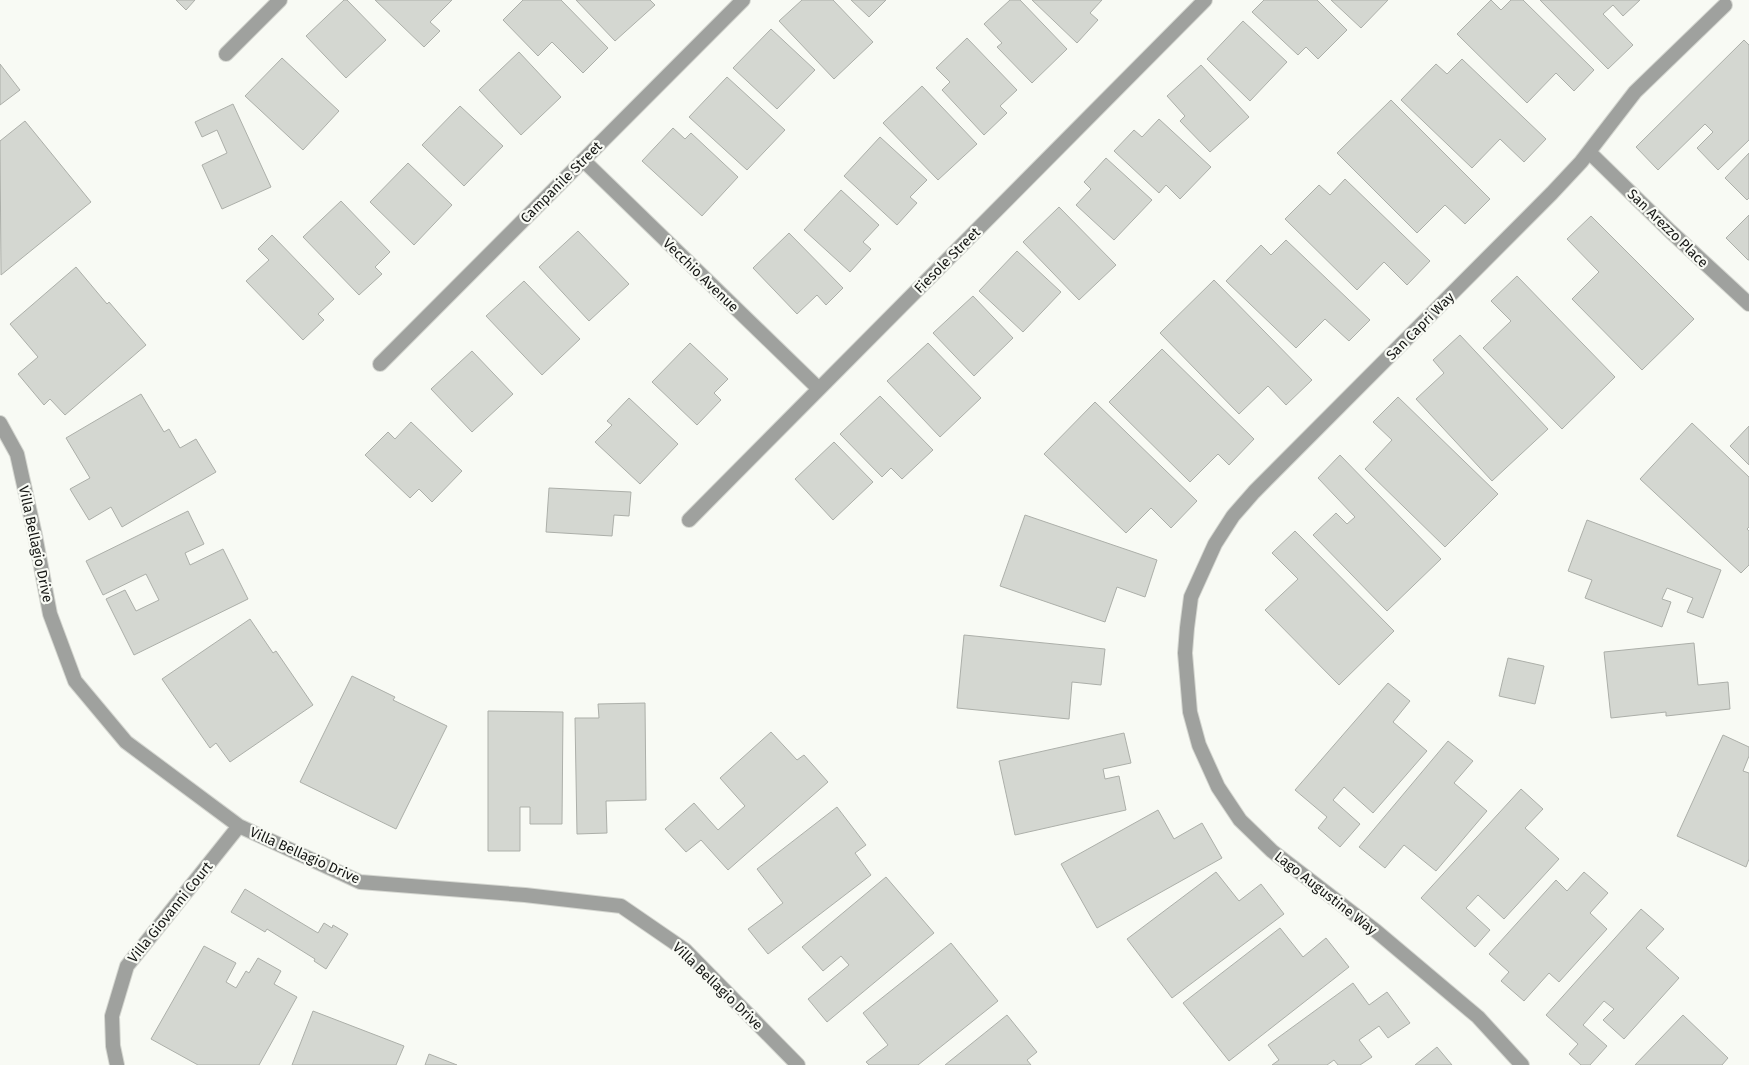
<svg xmlns="http://www.w3.org/2000/svg" width="1749" height="1065" viewBox="0 0 1749 1065" font-family="'Fira Sans',sans-serif">
  <rect width="100%" height="100%" fill="#f8faf4"/>
  <path fill="#d4d7d1" stroke="#acafa9" d="M176 0H195L186 10Z
    M344 0H347L386 40 346 78 306 36Z
    M375 0H452L430 22 440 31 424 47Z
    M523 0H561L608 48 583 73 552 42 538 56 503 20Z
    M576 0H650L655 5 615 41Z
    M802 0H833L873 42 834 79 779 21Z
    M851 0H886L869 17Z
    M1010 0H1020L1067 49 1032 83 997 47 1002 43 984 24Z
    M1032 0H1102L1090 13 1098 20 1077 43Z
    M1264 0H1317L1347 30 1318 59 1306 47 1298 55 1252 12Z
    M1331 0H1388L1361 28Z
    M1491 0 1501 10 1511 0H1523L1594 70 1574 91 1556 73 1527 103 1457 34Z
    M1540 0H1640L1623 16 1613 5 1603 14 1633 45 1608 69Z
    M1243 21 1287 62 1250 101 1207 59Z
    M771 29 815 70 777 109 733 68Z
    M967 38 1017 90 1000 106 1007 113 984 135 942 90 950 82 936 68Z
    M1744 40 1749 45V140L1718 170 1697 148 1713 132 1705 124 1658 170 1636 147Z
    M519 52 561 97 521 135 479 90Z
    M282 58 339 111 303 150 245 96Z
    M1462 59 1546 139 1524 162 1500 139 1472 168 1401 100 1436 64 1447 74Z
    M0 64 20 90 0 105Z
    M1201 65 1249 117 1210 152 1180 121 1185 116 1167 96Z
    M727 77 785 130 747 170 689 117Z
    M922 86 977 144 938 180 883 123Z
    M1391 100 1490 199 1465 224 1445 205 1417 233 1337 153Z
    M233 104 271 187 222 209 202 165 227 153 217 130 202 137 195 122Z
    M460 106 503 146 464 186 422 145Z
    M1159 119 1211 167 1180 199 1166 185 1159 193 1114 151 1134 130 1142 137Z
    M25 121 91 202 1 275 0 141Z
    M673 128 685 139 691 133 738 177 702 216 642 161Z
    M880 137 927 180 910 197 917 203 897 225 844 176Z
    M1749 153V198L1747 200 1725 178Z
    M1106 158 1152 200 1114 240 1076 205 1091 189 1084 182Z
    M408 163 452 205 414 245 370 202Z
    M1345 179 1430 261 1407 285 1384 262 1357 290 1285 219 1319 185 1330 195Z
    M841 190 879 225 863 242 871 249 850 272 804 230Z
    M341 201 390 252 375 267 382 274 359 295 303 237Z
    M1059 207 1116 265 1079 300 1023 242Z
    M1749 215V260H1748L1726 238Z
    M1591 216 1694 319 1642 370 1572 299 1599 272 1567 239Z
    M578 231 629 284 589 321 539 267Z
    M789 233 843 288 826 305 817 295 797 314 753 268Z
    M272 235 334 299 318 314 324 320 303 340 246 281 269 260 258 249Z
    M1286 240 1370 320 1349 341 1325 319 1296 348 1226 281 1261 245 1271 255Z
    M1017 251 1061 292 1023 332 979 291Z
    M76 267 107 304 109 302 146 345 65 415 50 399 44 405 18 374 38 357 10 324Z
    M1517 276 1615 377 1562 429 1483 348 1511 321 1491 301Z
    M1214 280 1312 380 1286 405 1268 386 1239 414 1160 333Z
    M524 281 580 339 542 375 486 316Z
    M973 296 1013 338 974 376 933 333Z
    M1460 335 1548 429 1492 481 1416 399 1444 373 1433 360Z
    M690 343 728 379 714 393 721 400 697 425 652 382Z
    M928 343 981 398 940 437 887 381Z
    M1162 349 1254 439 1229 465 1218 454 1190 482 1109 402Z
    M472 351 513 394 472 432 431 389Z
    M141 394 164 432 169 429 180 448 196 439 216 472 122 527 111 507 89 520 70 489 90 478 66 438Z
    M880 396 933 450 902 479 891 468 882 477 840 434Z
    M1398 397 1498 494 1445 547 1365 469 1392 440 1373 422Z
    M629 398 678 444 640 484 595 442 612 425 607 421Z
    M1095 402 1197 501 1171 528 1151 508 1126 533 1044 454Z
    M411 422 462 471 432 502 419 489 410 498 365 455 388 432 395 439Z
    M1692 423 1749 477V527L1747 529 1749 531V565L1741 573 1640 479Z
    M1749 426V465L1730 446Z
    M834 442 873 482 833 520 795 479Z
    M1340 455 1441 559 1387 611 1313 535 1336 513 1347 524 1355 517 1318 478Z
    M549 488 631 492 629 516 614 515 612 536 546 532Z
    M188 511 204 544 185 553 190 565 223 549 248 599 134 655 106 599 125 590 136 611 159 600 146 574 103 595 86 561Z
    M1025 515 1157 560 1145 597 1117 587 1105 622 1000 586Z
    M1587 520 1721 570 1703 618 1687 612 1693 598 1667 588 1662 599 1671 602 1662 627 1585 598 1592 580 1568 571Z
    M1295 531 1394 631 1339 685 1265 610 1298 579 1272 553Z
    M250 619 273 653 276 651 313 705 230 762 216 743 210 748 162 679Z
    M964 635 1105 649 1101 685 1072 682 1069 719 957 708Z
    M1694 643 1698 685 1728 682 1730 709 1666 716V712L1611 718 1604 652Z
    M1508 658 1544 666 1535 704 1499 696Z
    M352 676 395 697 393 700 447 726 396 829 300 782Z
    M1388 683 1410 701 1393 722 1427 751 1373 813 1344 787 1333 800 1360 824 1340 847 1318 828 1327 817 1295 790Z
    M645 703 646 800 606 801 607 833 577 834 575 718H599L598 704Z
    M488 711 563 712 562 824H530V807H520V851H488Z
    M771 732 797 760 804 755 828 782 728 870 701 840 686 852 665 829 694 803 718 830 745 806 720 778Z
    M1124 733 1131 763 1103 769 1105 779 1119 776 1126 810 1015 835 999 761Z
    M1723 735 1749 747V756L1743 771 1749 773V859L1746 867 1677 836Z
    M1448 741 1473 761 1454 783 1487 811 1436 871 1404 845 1385 868 1359 847Z
    M1521 789 1543 809 1525 828 1559 859 1504 919 1478 895 1466 908 1490 930 1475 947 1421 898Z
    M837 807 866 845 855 853 871 875 768 954 748 929 783 903 757 869Z
    M1158 810 1174 839 1202 823 1222 858 1097 928 1061 864Z
    M1216 872 1239 901 1261 884 1284 914 1172 998 1127 939Z
    M1584 872 1608 893 1590 913 1607 929 1559 982 1549 973 1524 1001 1501 981 1509 972 1489 954 1556 880 1567 891Z
    M886 877 934 933 827 1022 808 999 849 965 841 956 823 971 802 947Z
    M245 889 318 933 324 923 332 928 333 925 348 934 326 969 314 961 315 959 267 929 265 932 231 912Z
    M1641 909 1664 929 1646 948 1679 978 1624 1039 1603 1020 1614 1009 1604 1001 1583 1025 1607 1046 1590 1065H1581L1569 1054 1578 1044 1546 1015Z
    M1280 928 1303 957 1326 938 1349 967 1229 1061 1183 1003Z
    M951 943 998 1001 918 1065H869L866 1062 888 1045 863 1013Z
    M204 946 236 963 226 982 236 988 246 971 249 973 258 958 281 971 274 984 297 997 259 1065H198L151 1039Z
    M1353 983 1369 1005 1387 992 1410 1023 1388 1038 1379 1026 1359 1040 1372 1057 1360 1065H1338L1334 1060 1327 1065H1272L1279 1060 1268 1045Z
    M313 1011 404 1046 396 1065H292Z
    M1007 1015 1037 1052 1027 1060 1031 1065H945Z
    M1683 1015 1728 1058 1722 1065H1635Z
    M1437 1047 1452 1065H1415Z
    M429 1054 457 1065H425Z"/>
  <g fill="none" stroke-linecap="round" stroke-linejoin="round">
    <defs>
      <path id="minor" d="M226 54 280 0
        M1589 152 1670 231 1749 304
        M583 160 819 389
        M380 364 743 0
        M0 423 17 454 35 535 50 614 75 681 126 742 239 826 360 882 525 895 621 906 685 950 798 1065
        M689 520 1205 0
        M117 1065 113 1046 112 1016 127 966 239 826
        M1522 1065 1478 1017 1376 931 1272 851 1240 820 1218 787 1199 745 1190 712 1185 653 1187 628 1191 597 1215 544 1233 516 1254 492 1552 193 1581 162 1635 92 1725 5"/>
    </defs>
    <use href="#minor" stroke="#d4d6d0" stroke-width="16"/>
    <use href="#minor" stroke="#9fa19e" stroke-width="14"/>
  </g>
  <g text-anchor="middle" stroke-width="4.5" stroke-linejoin="round" paint-order="stroke">
    <g font-size="14" fill="#151614" stroke="#f8faf4">
      <text transform="translate(561 182) rotate(-45)" y="5">Campanile Street</text>
      <text transform="translate(1668 228) rotate(44)" y="5">San Arezzo Place</text>
      <text transform="translate(947 260) rotate(-45)" y="5">Fiesole Street</text>
      <text transform="translate(701 275) rotate(44)" y="5">Vecchio Avenue</text>
      <text transform="translate(1420 326) rotate(-45)" y="5">San Capri Way</text>
      <text transform="translate(36 544) rotate(78)" y="5">Villa Bellagio Drive</text>
      <text transform="translate(305 855) rotate(24)" y="5">Villa Bellagio Drive</text>
      <text transform="translate(1326 893) rotate(38)" y="5">Lago Augustine Way</text>
      <text transform="translate(170 912) rotate(-51)" y="5">Villa Giovanni Court</text>
      <text transform="translate(718 986) rotate(44)" y="5">Villa Bellagio Drive</text>
    </g>
  </g>
</svg>
